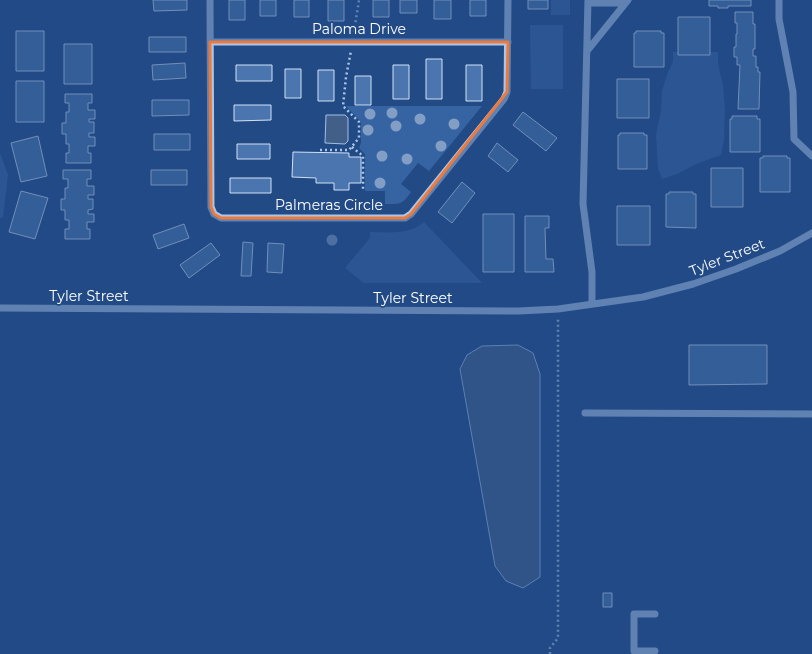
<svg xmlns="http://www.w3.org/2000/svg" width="812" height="654" viewBox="0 0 812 654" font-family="Montserrat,sans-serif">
  <rect width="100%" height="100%" fill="#224b86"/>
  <path fill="#3664a3" d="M551 0H570V15H551Z
    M530 25H563V89H531Z
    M673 52H678V55H710V52H718V64L723 85 725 109 724 139 721 155 696 164 677 174 662 179 658 168 656 135 661 111 662 91 668 72 673 62Z
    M346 106H482L429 171 418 163 401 184 411 192C402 205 400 204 385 204V191H365V154L359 148 361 143V122Z
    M0 153 8 175 3 217 0 218Z
    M424 222 482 283H364L345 268 370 238V232C383 232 400 234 412 229 416 228 420 225 424 222Z"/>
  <path fill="#415f89" stroke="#9fc0ea" d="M326 115H345L348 118V141L345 144 325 143Z
    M518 345 533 353 540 374V577L523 588 506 581 495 566 460 369 467 355 482 346Z"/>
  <path fill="#4b75ae" stroke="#d0e1f7" d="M153 0H187V10L154 11Z
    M229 0H245V20H229Z
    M260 0H276V16H260Z
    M294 0H309V17H294Z
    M328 0H344V21H328Z
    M373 0H389V17H373Z
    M400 0H417V13H400Z
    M434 0H451V19H434Z
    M470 0H486V16H470Z
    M528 0H548V9H528Z
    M709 0H751V6H728V8H718V6H709Z
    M735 12H753V24H755V49H753V56H756V67H758V72H760L759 109H738L740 65H737V57H734V47H736V34H737V23H735Z
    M678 17H710V55H678Z
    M16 31H44V71H16Z
    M636 31H661V33H664V67H634V33H636Z
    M149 37H186V52H149Z
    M64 44H92V84H64Z
    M426 59H442V99H426Z
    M185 63 186 78 153 80 152 65Z
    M236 65H272V81H236Z
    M393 65H409V99H393Z
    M466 65H482V101H466Z
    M285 69H301V98H285Z
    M318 70H334V101H318Z
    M355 76H371V105H355Z
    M617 79H649V118H617Z
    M16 81H44V122H16Z
    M65 94H92V103H88V110H95V119H89V122H94V133H89V137H95V146H88V153H91V163H66V153H69V144H66V134H62V123H66V112H69V103H65Z
    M152 100H189V115L152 116Z
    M234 105H271V120L234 121Z
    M523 112 557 138 546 151 513 125Z
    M732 116H757V119H760V152H730V119H732Z
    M620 133H644V135H647V169H618V135H620Z
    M154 134H190V150H154Z
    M38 136 47 176 21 182 11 143Z
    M497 143 518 160 508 172 488 156Z
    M237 144H270V159H237Z
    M293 152 349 153V157H361V183H349V190H334V183H316V178L292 177Z
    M763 156H787V158H790V192H760V158H763Z
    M711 168H743V207H711Z
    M63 170H91V179H87V186H94V195H88V199H93V209L88 210V214H94V222H87V229H90V239H65V229H69V220H65V210H61V199H65V188H68V179H63Z
    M151 170H187V185H151Z
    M230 178H271V193H230Z
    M462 182 475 193 452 223 438 212Z
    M21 191 48 198 35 239 9 232Z
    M669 192H693V194H696V228L666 227V194H669Z
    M617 206H650V245H617Z
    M483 214H514V272H483Z
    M525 216H549V228H545L546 259H553L554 272H525Z
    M184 224 189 238 158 249 153 235Z
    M243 242 253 243 251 276H241Z
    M211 243 220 255 189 278 180 265Z
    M268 243 284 244 282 273 267 272Z
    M689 345H767V384L689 385Z
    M603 593H612V607H603Z"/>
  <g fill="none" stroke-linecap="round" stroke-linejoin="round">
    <path stroke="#abc6e9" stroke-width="2.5" stroke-dasharray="2 3" stroke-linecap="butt" d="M354 32 359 0
      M352 147 363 156V191
      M320 150H349L359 138V122L343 106 346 77 351 51
      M550 654V648L558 638V318"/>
    <path stroke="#abc6e9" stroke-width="7" d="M210 0 211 207 214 214 221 218H405L411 214 504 99 507 92 508 0
      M588 0 583 204 592 272V304
      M779 0V19L793 92 794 139 812 156
      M588 3H625
      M210 42H508
      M587 51 628 0
      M0 308 519 311 558 309 643 297 693 284 736 269 780 251 812 233
      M585 413 812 414
      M655 614H634V651H655"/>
  </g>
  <g fill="#829ec4">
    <circle cx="392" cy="113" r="5.5"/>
    <circle cx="370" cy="114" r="5.5"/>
    <circle cx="420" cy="119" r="5.5"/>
    <circle cx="454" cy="124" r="5.5"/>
    <circle cx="396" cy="126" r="5.5"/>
    <circle cx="368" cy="130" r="5.5"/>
    <circle cx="441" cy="146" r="5.5"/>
    <circle cx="382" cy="156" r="5.5"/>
    <circle cx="407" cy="159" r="5.5"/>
    <circle cx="380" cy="183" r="5.5"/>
    <circle cx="332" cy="240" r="5.5"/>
  </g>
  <path d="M0 0H812V654H0ZM210 42H508L507 92 411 214 405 218H221L214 214 211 207Z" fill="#224b86" fill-opacity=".55" fill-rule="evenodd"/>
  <path fill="none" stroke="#ed7a3d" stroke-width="3" stroke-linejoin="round" d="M210 42H508L507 92 411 214 405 218H221L214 214 211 207Z"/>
  <g text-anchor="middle" stroke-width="3.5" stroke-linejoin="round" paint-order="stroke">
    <g font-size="14" fill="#fff" stroke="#224b86">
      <text x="359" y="34">Paloma Drive</text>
      <text x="329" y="210">Palmeras Circle</text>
      <text transform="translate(727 257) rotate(-21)" y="5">Tyler Street</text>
      <text x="89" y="301">Tyler Street</text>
      <text x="413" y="303">Tyler Street</text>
    </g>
  </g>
</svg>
